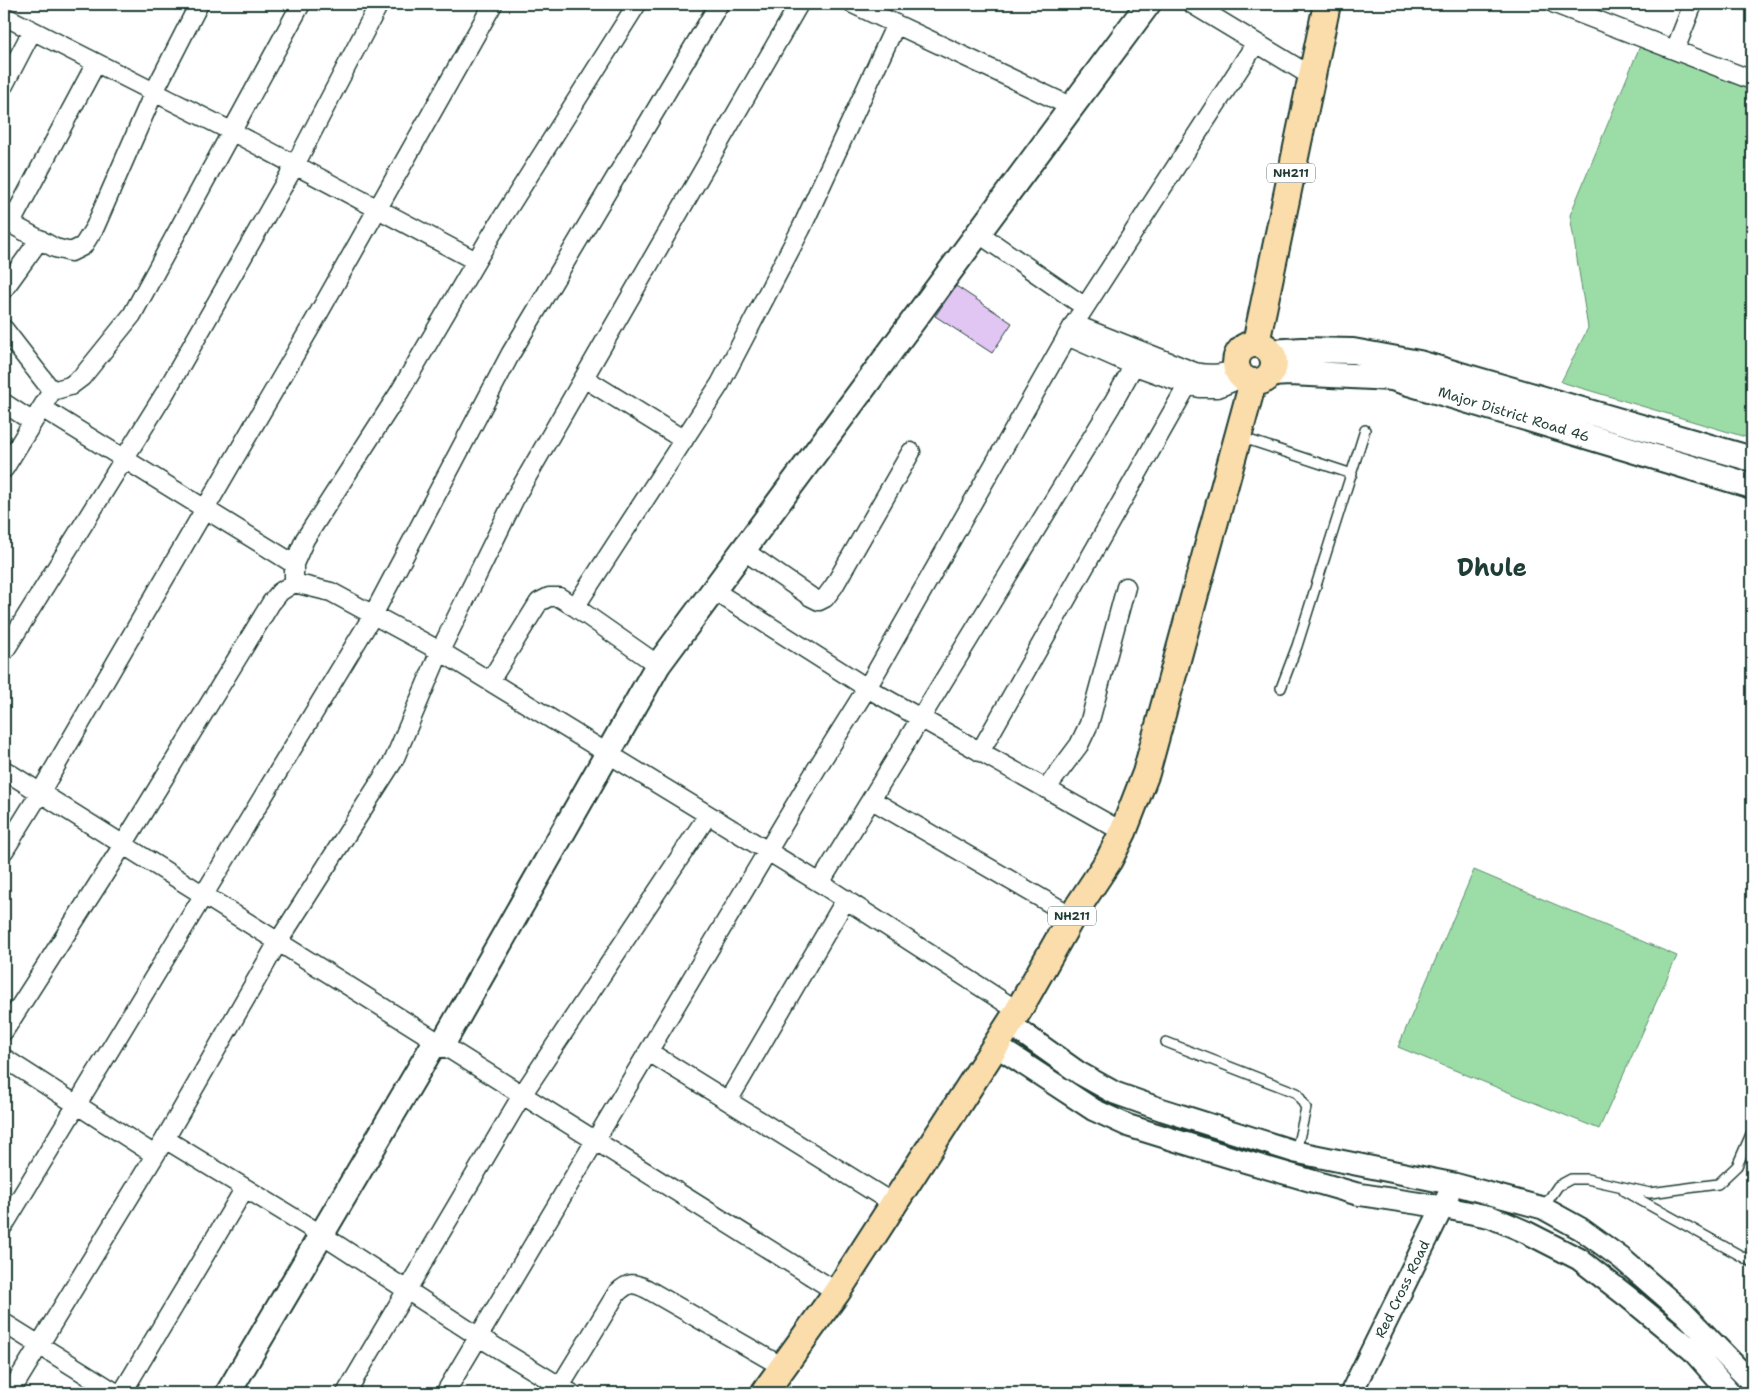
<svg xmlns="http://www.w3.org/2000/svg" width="1756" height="1397" viewBox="0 0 1756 1397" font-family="'Shantell Sans',sans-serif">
  <rect width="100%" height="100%" fill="#fff"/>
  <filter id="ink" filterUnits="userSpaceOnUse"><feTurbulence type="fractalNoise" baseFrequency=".02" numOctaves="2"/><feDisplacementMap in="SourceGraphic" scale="10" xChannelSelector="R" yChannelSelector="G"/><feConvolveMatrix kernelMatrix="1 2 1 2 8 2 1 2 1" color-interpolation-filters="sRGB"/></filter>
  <g filter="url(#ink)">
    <path fill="#9cdda7" stroke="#5e8d6e" d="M1640 46 1752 90V439L1561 382 1588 328 1570 215Z
      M1474 870 1677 956 1599 1129 1398 1047Z"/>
    <path fill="#e1c5f3" stroke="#1f3d34" d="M956 286 1012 323 992 353 935 316Z"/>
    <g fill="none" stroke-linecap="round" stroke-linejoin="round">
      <defs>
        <path id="service" d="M1240 437 1352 474
          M1281 688 1297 646 1365 430
          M1166 1042 1297 1093 1306 1108 1296 1152
          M1624 1191 1752 1262
          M1543 1208 1558 1186 1571 1179H1587L1650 1193 1718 1184 1737 1166 1752 1132"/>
        <path id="minor" d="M853 4 1072 107
          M1192 4 1311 76
          M1555 4 1752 80
          M4 16 231 131 476 261
          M1675 50 1693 4
          M4 85 32 31
          M4 220 55 248 71 252 83 246 95 227 154 92 199 4
          M11 223 96 63
          M978 233 1085 307
          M4 289 40 239
          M1074 324 1195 372C1210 375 1221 374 1236 370
          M4 329 52 391 4 469
          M1067 336 1135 366 1188 385 1200 388H1218L1242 378
          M584 378 684 440
          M52 391 70 386 82 377 132 315 301 4
          M4 403 33 422
          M42 408 294 564
          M743 550 811 597 819 601 825 598 834 586 911 452
          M294 583V564L305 539 399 393 492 234 637 4
          M713 590 867 688 1123 832
          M575 607 720 384 801 229 896 24
          M4 652 165 393 295 165 379 4
          M490 681 539 602 549 597H559L575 607 658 665
          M980 752 1195 372
          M4 770 837 1292
          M1046 789 1079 745 1089 724 1126 587
          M872 800 1072 916
          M4 851 40 793 316 318 493 4
          M820 883 1110 408 1142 351
          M4 1031 123 845 271 603 280 592 294 583 331 592 440 651 820 883 1018 1011
          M649 1052 894 1204
          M4 1058 155 1155
          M728 1101 846 899
          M165 1139 322 1235 479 1337 571 1393
          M4 1225 373 615 511 353 719 4
          M4 1323 116 1393
          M10 1393 165 1139 278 942 394 760 440 651 517 494 799 4
          M122 1393 245 1188
          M346 1393 522 1095 708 815
          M445 1393 817 768 867 688 1074 324 1256 43
          M556 1393 617 1293C629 1282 633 1282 647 1289L783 1367"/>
        <path id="tertiary" d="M1010 1024 1079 1073 1115 1093 1163 1110 1296 1152 1454 1184 1543 1208 1581 1229 1621 1258 1683 1312 1752 1383
          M995 1045 1094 1110 1129 1126 1233 1158 1357 1194 1442 1207 1491 1217 1526 1232 1579 1259 1628 1297 1692 1350 1730 1393
          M1351 1393 1448 1196"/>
        <path id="secondary" d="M1271 352 1302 350 1353 351 1419 363 1752 459
          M1271 374 1290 373 1392 378 1752 486
          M228 1393 434 1044 442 1045 658 665 1148 4"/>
        <path id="primary" d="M1256 343 1327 4
          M1236 363a19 19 0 1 1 38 0a19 19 0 1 1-38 0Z
          M764 1393 837 1292 1018 1011 1072 916 1109 860 1123 832 1146 773 1253 382"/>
      </defs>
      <use href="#service" stroke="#1f3d34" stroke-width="12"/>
      <use href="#minor" stroke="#1f3d34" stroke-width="21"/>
      <use href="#tertiary" stroke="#1f3d34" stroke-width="25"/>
      <use href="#secondary" stroke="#1f3d34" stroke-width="28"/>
      <use href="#primary" stroke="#1f3d34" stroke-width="30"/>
      <use href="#service" stroke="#fff" stroke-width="9"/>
      <use href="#minor" stroke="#fff" stroke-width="18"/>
      <use href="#tertiary" stroke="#fff" stroke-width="21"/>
      <use href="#secondary" stroke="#fff" stroke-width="24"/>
      <use href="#primary" stroke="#faddab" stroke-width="26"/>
    </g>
  </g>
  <g text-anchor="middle" stroke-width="5" stroke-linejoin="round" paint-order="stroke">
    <g fill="#fff" stroke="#627771" stroke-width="1">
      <rect x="1267" y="163.5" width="48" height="19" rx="4"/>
      <rect x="1048" y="906.5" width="48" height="19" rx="4"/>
    </g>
    <g font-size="12" font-weight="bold" fill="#1f3d34">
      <text x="1291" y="177">NH211</text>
      <text x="1072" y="920">NH211</text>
    </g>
    <g font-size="14" fill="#1f3d34" stroke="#fff">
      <text transform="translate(1514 414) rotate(17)" y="5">Major District Road 46</text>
      <text transform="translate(1402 1289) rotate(-64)" y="5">Red Cross Road</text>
    </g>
    <g font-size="24" font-weight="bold" fill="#1f3d34" stroke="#fff">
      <text x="1492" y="576">Dhule</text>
    </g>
  </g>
  <rect width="1756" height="1397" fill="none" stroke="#fff" stroke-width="20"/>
  <rect x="10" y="10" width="1736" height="1377" fill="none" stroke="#1f3d34" stroke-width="2" filter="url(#ink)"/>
</svg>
